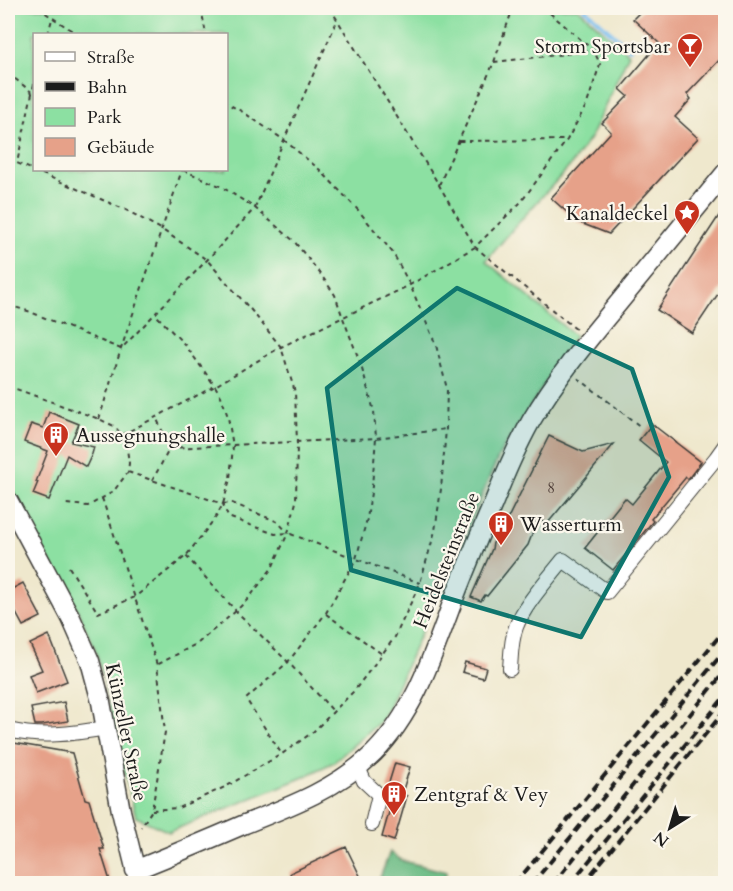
<svg xmlns="http://www.w3.org/2000/svg" width="733" height="891" viewBox="0 0 733 891" font-family="Cardo,serif">
  <rect width="100%" height="100%" fill="#fbf7ec"/>
  <filter id="ink" filterUnits="userSpaceOnUse"><feTurbulence type="fractalNoise" baseFrequency=".0167" numOctaves="2"/><feDisplacementMap in="SourceGraphic" scale="12" xChannelSelector="R" yChannelSelector="G"/><feConvolveMatrix kernelMatrix="1 2 1 2 8 2 1 2 1" color-interpolation-filters="sRGB"/></filter>
  <filter id="wash" filterUnits="userSpaceOnUse"><feTurbulence type="fractalNoise" baseFrequency=".008" numOctaves="4" result="noise"/><feDisplacementMap in="SourceGraphic" scale="24" xChannelSelector="R" yChannelSelector="G"/><feGaussianBlur stdDeviation="1.35" result="paint"/><feColorMatrix in="noise" values="0 0 0 0 0 0 0 0 0 0 0 0 0 0 0 0 0 1.4 0 .05"/><feComposite in="paint" operator="in"/></filter>
  <g filter="url(#wash)">
    <rect width="100%" height="100%" fill="#efe8cd"/>
    <path fill="#8ce0a2" stroke="#547e5f" stroke-width="1.5" fill-rule="evenodd" d="M8 8H578L629 54 590 138 571 165 517 224 486 261 575 336 499 455 383 719 334 762 304 777 169 832 136 817 118 749 103 676 95 649 77 609 20 509 8 479ZM34 34H226V170H34Z"/>
    <path fill="#71be88" stroke="#466d52" stroke-width="1.5" d="M390 852 403 861 447 872 442 883H378Z"/>
    <g fill="none" stroke-linecap="round" stroke-linejoin="round">
      <path stroke="#79c0f1" stroke-width="4" d="M584 8 630 49"/>
    </g>
    <g id="blocks">
      <path fill="#e6a189" d="M644 8H726V53L687 94 691 99 675 117 698 138 609 234 578 222 551 198 611 132 602 123 628 96 620 89 659 43 633 19Z
        M726 205V282L692 333 657 310Z
        M49 412 79 424 71 442 94 447 92 454 86 467 67 455 49 500 33 494 38 482H36L48 451 24 442 31 424 43 428Z
        M652 424 701 462 688 479 686 477 651 519 653 521 613 570 585 548 625 498 632 504 666 462 639 440Z
        M549 436 583 452 614 444 547 524 538 519 528 545 487 596 485 595 481 601 471 597 492 549 493 543 498 538Z
        M23 583 41 617 23 626 8 598V591Z
        M49 635 67 681 36 693 29 675 42 670 30 644Z
        M465 662 486 668 483 678 462 672Z
        M64 702 68 721 42 725H35L31 708Z
        M8 742 72 753 85 799 89 800 104 849H100L111 884H8Z
        M395 763 410 767 402 793 400 792 407 796 394 841 382 837 395 791 387 789Z
        M346 847 364 884H295L290 873Z"/>
    </g>
  </g>
  <g filter="url(#ink)">
    <use href="#blocks" fill-opacity="0" stroke="#3c3b37" stroke-width="1.5"/>
    <g fill="none" stroke-linecap="round" stroke-linejoin="round">
      <defs>
        <path id="minor" d="M510 669C511 655 511 640 516 627 524 605 548 579 563 560L607 592 716 458 726 444
          M8 730C41 738 72 734 106 728
          M358 767 364 781 379 795 372 824"/>
        <path id="major" d="M8 500 71 618 90 661 101 702 121 811 139 884
          M135 870C172 855 208 840 245 824 291 806 338 788 374 753 415 712 433 654 453 601 466 568 479 536 493 504 504 476 516 448 531 421 555 380 586 342 616 306 653 261 689 217 726 172"/>
      </defs>
      <use href="#minor" stroke="#3c3b37" stroke-width="16"/>
      <use href="#major" stroke="#3c3b37" stroke-width="21"/>
      <path stroke="#3c3b37" stroke-width="2" stroke-dasharray="4.5 4.5" stroke-linecap="butt" d="M38 8 77 34
        M201 8 206 34
        M330 8 439 185 475 247 577 330
        M48 34 52 19
        M494 62 593 51
        M8 73 34 94
        M34 84 17 163 126 210 161 229 207 260 251 310 281 347 295 392 297 442 296 502 288 533 272 568 249 598 236 611 198 643 157 665
        M459 141 567 140
        M183 170 222 187 255 208 294 241 319 272 335 295 343 318 360 362 374 411 376 438 372 486 367 519 356 559 326 613 288 662 246 699 281 753
        M439 185 494 62 513 8
        M8 305 28 311 121 349 207 260 255 208 284 140 337 21
        M578 378 641 427
        M8 386 99 419 114 426 122 435 127 449 129 463 128 472 113 492 88 506 66 504
        M99 419 121 349 182 170
        M122 435 215 386 281 347 410 285 475 247 521 202 567 140 587 104 600 64 594 51 544 8
        M170 448 376 438 446 429
        M128 472 223 504 228 517 275 534 288 533 420 583
        M152 481 170 448 156 417
        M102 498 157 665 165 732 152 810 141 827
        M223 504 232 503 278 522 288 533
        M186 556 236 611 288 662 334 712
        M69 567 98 613 135 597 186 556 216 517 223 504 230 479 233 446 228 417 221 396 215 386 186 346 155 314
        M326 614 382 654
        M152 810 178 808 225 787 282 754 313 732 354 691 395 637 420 583 435 531 441 489 446 429 447 389 436 345 410 285 393 253 358 210 320 170 284 140 243 112 226 103"/>
      <use href="#minor" stroke="#fff" stroke-width="14"/>
      <use href="#major" stroke="#fff" stroke-width="18"/>
      <path stroke="#1c1c1c" stroke-width="4" stroke-dasharray="9 4.5" stroke-linecap="butt" d="M515 884 726 628
        M532 884 726 649
        M553 884 726 670
        M570 884 726 695
        M583 884 726 709"/>
    </g>
  </g>
  <path fill="#0f766e" fill-opacity="0.2" stroke="#0f766e" stroke-width="4.5" stroke-linejoin="round" d="M457 288 632 369 669 477 581 637 351 570 327 388Z"/>
  <defs>
    <symbol id="bar-pin" viewBox="-11 -11 22 30"><path d="M0 17L-7.5 6A9.5 9.5 0 1 1 7.5 6Z" fill="#c8321e" stroke="#fbf7ec"/><path d="M-6-5H6L.8 .8V4.5H3.5V6h-7V4.5H-.8V.8Z" fill="#fff"/></symbol>
    <symbol id="sight-pin" viewBox="-11 -11 22 30"><path d="M0 17L-7.5 6A9.5 9.5 0 1 1 7.5 6Z" fill="#c8321e" stroke="#fbf7ec"/><path d="M0-6L1.8-2.2L6-1.7L2.9 1.2L3.7 5.4L0 3.3L-3.7 5.4L-2.9 1.2L-6-1.7L-1.8-2.2Z" fill="#fff"/></symbol>
    <symbol id="building-pin" viewBox="-11 -11 22 30"><path d="M0 17L-7.5 6A9.5 9.5 0 1 1 7.5 6Z" fill="#c8321e" stroke="#fbf7ec"/><path d="M-4-6H4V6H1V3H-1V6H-4ZM-2.5-4.3h1.7v1.8h-1.7ZM.8-4.3h1.7v1.8H.8ZM-2.5-1h1.7V.8h-1.7ZM.8-1h1.7V.8H.8Z" fill="#fff"/></symbol>
  </defs>
  <g fill-rule="evenodd">
    <use href="#bar-pin" x="675" y="31" width="30" height="40"/>
    <use href="#sight-pin" x="672" y="198" width="30" height="40"/>
    <use href="#building-pin" x="41" y="420" width="30" height="40"/>
    <use href="#building-pin" x="486" y="509" width="30" height="40"/>
    <use href="#building-pin" x="379" y="779" width="30" height="40"/>
  </g>
  <g text-anchor="middle" stroke-width="4.5" stroke-linejoin="round" paint-order="stroke">
    <g font-size="16" fill="#4e3d37">
      <text x="551" y="493">8</text>
    </g>
    <g font-size="20" fill="#1c1c1c" stroke="#fbf7ec" text-anchor="start">
      <text x="670" y="53" text-anchor="end">Storm Sportsbar</text>
      <text x="668" y="220" text-anchor="end">Kanaldeckel</text>
      <text x="76" y="442">Aussegnungshalle</text>
      <text x="520" y="531">Wasserturm</text>
      <text x="414" y="801">Zentgraf &amp; Vey</text>
    </g>
    <g font-size="20" fill="#1c1c1c" stroke="#fbf7ec">
      <text transform="translate(446 560) rotate(-68)" y="7">Heidelsteinstraße</text>
      <text transform="translate(127 732) rotate(78)" y="7">Künzeller Straße</text>
    </g>
  </g>
  <rect width="733" height="891" fill="none" stroke="#fbf7ec" stroke-width="30"/>
  <rect x="33" y="33" width="195" height="138" fill="#fbf7ec" stroke="#a29f99" stroke-width="1.5"/>
  <rect x="45" y="52" width="30" height="9" fill="#ffffff" stroke="#a29f99" stroke-width="1.5"/>
  <text x="87" y="63" font-size="18" fill="#1c1c1c">Straße</text>
  <rect x="45" y="82" width="30" height="9" fill="#1c1c1c" stroke="#a29f99" stroke-width="1.5"/>
  <text x="87" y="93" font-size="18" fill="#1c1c1c">Bahn</text>
  <rect x="45" y="108" width="30" height="18" fill="#8ce0a2" stroke="#a29f99" stroke-width="1.5"/>
  <text x="87" y="123" font-size="18" fill="#1c1c1c">Park</text>
  <rect x="45" y="138" width="30" height="18" fill="#e6a189" stroke="#a29f99" stroke-width="1.5"/>
  <text x="87" y="153" font-size="18" fill="#1c1c1c">Gebäude</text>
  <g transform="translate(670 828) rotate(217)" stroke="#fbf7ec" stroke-width="4.5" paint-order="stroke">
  <path d="M0-4.5L10 22L0 15L-10 22Z" fill="#1c1c1c"/>
  <text y="-9" font-size="16" font-weight="bold" text-anchor="middle" fill="#1c1c1c">N</text>
  </g>
</svg>
